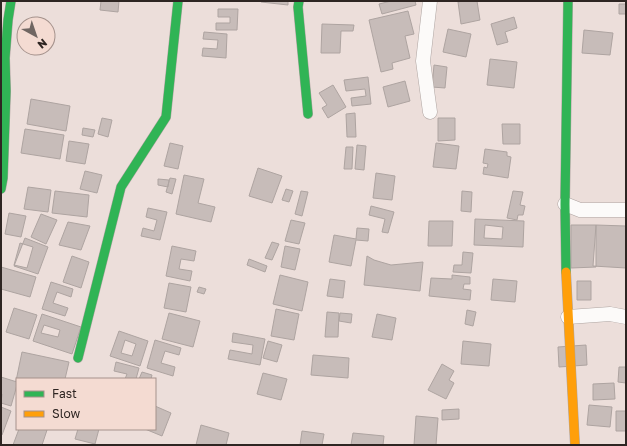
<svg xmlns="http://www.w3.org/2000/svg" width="627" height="446" viewBox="0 0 627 446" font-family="'Golos Text',sans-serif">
  <rect width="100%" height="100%" fill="#ecdeda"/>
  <path fill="#c7bcb9" stroke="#aea4a1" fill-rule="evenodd" d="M101 1H119L118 12 100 10Z
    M261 1H288V5L261 2Z
    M391 1H415L416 5 382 14 379 4Z
    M463 1H477L480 20 461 24 458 2Z
    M619 4H626V14H619Z
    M218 9H238L237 30H216V23H230V17H218Z
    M408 11 414 34 405 36 410 58 392 63 393 69 381 72 369 20Z
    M514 17 517 28 505 32 508 42 497 45 491 24Z
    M322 24 354 25 353 31H341L340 53H321Z
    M448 29 471 34 466 57 443 52Z
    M584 30 613 33 610 55 582 53Z
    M204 32 227 34 226 58 202 56 203 48 217 49 218 40 203 39Z
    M490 59 517 62 514 88 487 85Z
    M434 65 447 67 445 88 432 87Z
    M368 77 371 104 352 106 351 98 366 96 365 89 346 91 344 80Z
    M405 81 410 101 388 107 383 87Z
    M333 85 346 107 328 118 322 108 327 105 319 93Z
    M31 99 70 106 66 131 27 124Z
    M355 113 356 137H347L346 114Z
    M102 118 112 120 108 137 98 134Z
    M438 118H455V140L438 141Z
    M502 124H520V144H503Z
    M83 128 95 130 93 137 82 135Z
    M25 129 64 135 60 159 21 153Z
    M69 141 89 144 85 164 66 161Z
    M170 143 183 146 178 169 164 166Z
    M436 143 459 146 456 169 433 167Z
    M357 145 366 146 364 170 355 169Z
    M346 147H353L352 169H344Z
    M485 149 507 152V156L511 157 508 178 483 174 484 167 487 168 488 164 483 163Z
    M258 168 282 176 272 203 249 196Z
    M85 171 102 175 97 193 80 189Z
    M376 173 395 176 392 200 373 198Z
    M184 175 204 179 198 203 215 207 211 222 176 214Z
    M170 178 176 179 172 194 166 192Z
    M158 179 169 180 168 187 158 185Z
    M28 187 51 190 48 212 24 209Z
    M286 189 293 191 289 202 282 200Z
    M55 191 89 195 87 217 52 213Z
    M301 191 308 192 302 216 295 214Z
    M462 191 472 192 471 212 461 211Z
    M513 191 523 192 520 205 525 206 523 215H518L517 220 507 218Z
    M371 206 394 212 388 233 382 232 385 219 369 215Z
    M148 208 167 212 160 240 141 236 143 228 154 231 157 220 146 217Z
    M9 213 26 216 21 237 5 234Z
    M41 214 57 220 46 244 31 237Z
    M475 219 524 221 523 247 474 245ZM485 225 503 227 502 239 484 238Z
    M291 220 305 223 299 244 285 241Z
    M429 221H453L452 246H428Z
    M68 222 90 226 81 250 59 245Z
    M571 225H596V267L571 268Z
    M596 225 626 226V268L593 266Z
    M357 228 369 229 368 241 356 240 351 266 329 262 334 235 356 239Z
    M25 238 48 247 38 274 14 266Z
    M272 242 279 244 272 260 265 258Z
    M20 243 33 247 27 268 14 265Z
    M172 246 196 251 194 261 181 259 179 269 192 271 190 281 166 276Z
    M285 246 300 249 295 270 281 267Z
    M463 252 473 253 471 273 453 272 454 265H462Z
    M72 256 89 262 81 288 63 282Z
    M367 256 374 260 391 265 423 262 420 291 364 285Z
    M249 259 267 266 265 272 247 265Z
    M1 267 36 277 30 297 1 289Z
    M280 275 308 282 302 311 273 304Z
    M452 275 470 277V284H464L463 289 471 290 470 300 429 296 431 278 452 279Z
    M330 279 345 281 343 298 327 296Z
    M493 279 517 281 515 302 491 300Z
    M577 281H591V300H577Z
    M51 282 73 289 71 297 57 292 53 303 68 308 65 316 42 309Z
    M169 283 191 287 186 312 164 308Z
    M199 287 206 289 204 294 197 292Z
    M14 308 37 315 29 339 6 332Z
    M276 309 299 314 294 340 271 336Z
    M467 310 476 312 473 326 465 324Z
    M327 312 339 313 338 337H325Z
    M169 313 200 321 193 347 162 339Z
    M340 313 352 314 351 323 339 321Z
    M42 314 81 327 72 354 33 341ZM44 325 60 330 58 337 41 333Z
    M377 314 396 318 392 340 372 337Z
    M119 331 148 341 140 366 110 356Z
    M233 333 265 339 260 365 228 359 230 350 252 354 253 345 232 342Z
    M125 340 136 344 132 356 121 353Z
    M155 340 181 348 179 355 165 351 161 363 175 367 173 376 147 368Z
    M268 341 282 345 277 362 263 358Z
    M463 341 491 344 489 366 461 364Z
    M586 345 587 365 559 367 558 347Z
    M22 352 69 362 65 379H17V382L16 381Z
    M313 355 349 358 348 378 311 375Z
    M116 362 139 368 136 379H125L127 374 114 371Z
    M442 364 454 371 449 380 454 383 446 399 428 390Z
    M619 367H626V383L618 382Z
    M142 372 152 375 151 379H139Z
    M263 373 287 379 281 400 257 394Z
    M1 377 17 382V385L11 406 1 403 2 394H1Z
    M614 383 615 399 593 400V384Z
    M589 405 612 407 610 427 587 425Z
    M155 406 171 413 162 436 145 429H155Z
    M1 407 11 411 2 435H1Z
    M459 409V419L442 420V410Z
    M616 411H626V431H616Z
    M416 416 438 418 436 445H414Z
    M201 425 229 433 226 445H196Z
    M19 429H44L47 430 42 445H13Z
    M78 429H99L95 444 75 439Z
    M302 431 324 434 322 445H300Z
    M353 433 384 436 383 445H351Z"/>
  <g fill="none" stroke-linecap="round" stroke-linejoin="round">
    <defs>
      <path id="street" d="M430 112 423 61 430 1
        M565 204 580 210H626
        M568 317 610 314 626 317"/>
      <path id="fast" d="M299 1 298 7 308 114
        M1 189 3 178 6 91 5 58 8 20 11 1
        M566 272 565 204 568 1
        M78 358 121 187 166 117 178 1"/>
      <path id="slow" d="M566 272 575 445"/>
    </defs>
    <use href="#street" stroke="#aea4a1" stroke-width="15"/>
    <use href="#fast" stroke="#aea4a1" stroke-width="10"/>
    <use href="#slow" stroke="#aea4a1" stroke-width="10"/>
    <use href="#street" stroke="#fcfaf9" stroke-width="14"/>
    <use href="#fast" stroke="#30b455" stroke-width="9"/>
    <use href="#slow" stroke="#ff9f0a" stroke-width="9"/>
  </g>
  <rect width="627" height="446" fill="none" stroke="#2e2522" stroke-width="4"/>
  <rect x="16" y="378" width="140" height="52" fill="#f4dbd2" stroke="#a5928c"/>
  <rect x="24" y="391" width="20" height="6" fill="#30b455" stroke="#a5928c"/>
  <text x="52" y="398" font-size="12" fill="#2e2522">Fast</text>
  <rect x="24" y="411" width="20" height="6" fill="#ff9f0a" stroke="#a5928c"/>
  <text x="52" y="418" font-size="12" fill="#2e2522">Slow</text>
  <g transform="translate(36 36) rotate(140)"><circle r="19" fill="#f4dbd2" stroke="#a5928c"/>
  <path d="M0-3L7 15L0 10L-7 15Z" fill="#706662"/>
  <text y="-6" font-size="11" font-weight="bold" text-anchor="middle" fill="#2e2522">N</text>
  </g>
</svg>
